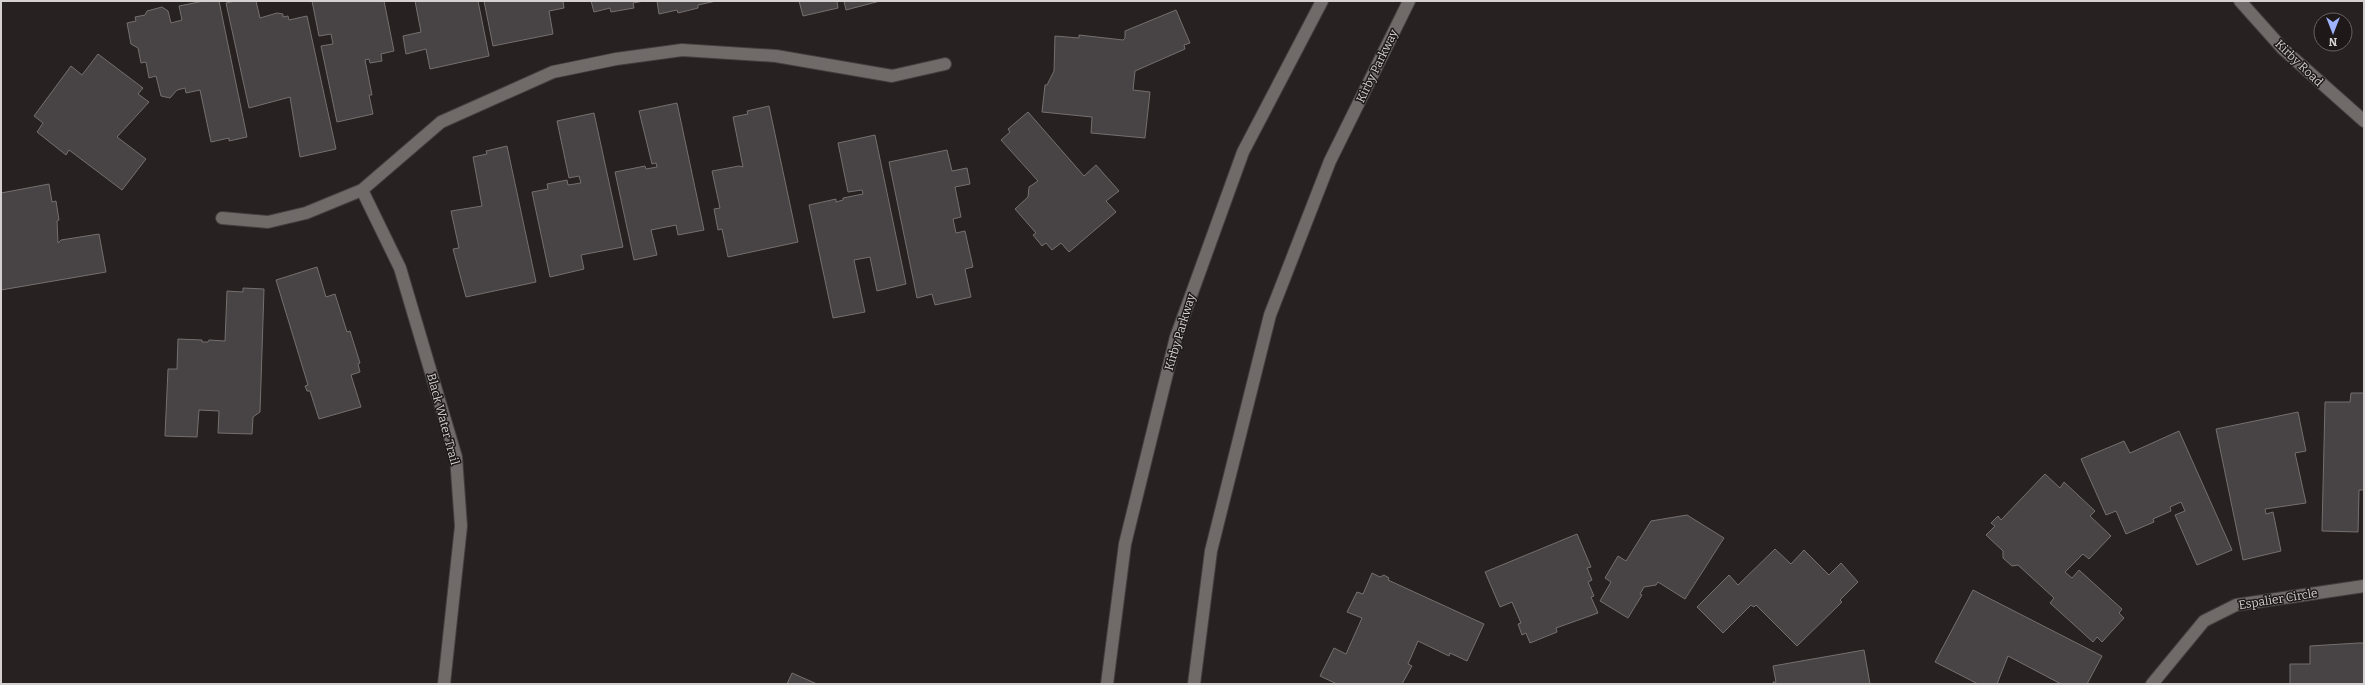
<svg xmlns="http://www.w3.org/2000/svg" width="2365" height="685" viewBox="0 0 2365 685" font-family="Bitter,serif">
  <rect width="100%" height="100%" fill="#272221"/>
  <path fill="#484344" stroke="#756f70" d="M204 1H219L247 137 229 141V138L211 142 200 90 186 93 185 88 177 90 170 98 161 96 156 76 149 78 146 62 141 63 138 48 131 44 127 23 136 21 135 17 145 15 147 11 162 7 168 11 171 23 182 20 179 6Z
    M235 1H256L260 18 277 13 283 14V17L288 16 289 20 307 16 336 149 300 157 290 97 249 108 226 3Z
    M312 1H384L394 51 381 54 382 61 370 63 369 59 365 60 372 95H369L373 114 337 122 321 46 333 44 331 34 319 36Z
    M415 1H478L489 56 430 69 426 49 406 54 403 36 421 32Z
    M484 1H563L564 8 549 11 553 34 493 46Z
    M591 1H644L633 3 634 8 611 12 610 8 594 12Z
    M657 1H716L698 5V8L678 13 677 10 659 14Z
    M799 1H837L838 8 803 16Z
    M844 1H880L846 10Z
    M1176 10 1190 43 1184 45 1185 49 1135 71 1133 90 1150 92 1145 138 1091 133 1092 117 1042 112 1045 85H1047L1054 71 1055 36 1079 38V35L1123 40 1125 38V31Z
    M98 54 143 88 138 94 149 102 117 137 146 159 122 190 69 150 66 155 37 132 43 123 34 116 71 66 82 75Z
    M677 103 704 230 678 235 676 225 651 230 657 255 634 260 615 172 645 166 646 169 657 167 656 163 652 164 639 111Z
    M769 106 798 242 728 257 722 229 718 230 714 209 720 208 712 171 739 166 743 167 733 117 748 114 747 111Z
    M1028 112 1084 176 1096 165 1119 191 1106 201 1116 212 1069 252 1061 243 1052 250 1046 243 1042 246 1033 235 1036 233 1015 209 1028 197 1029 187 1038 181 1001 140 1010 132 1008 129Z
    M594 113 623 247 581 255 584 269 550 277 532 192 548 189 547 184 567 180 568 185 581 183 579 176 569 178 557 121Z
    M875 135 906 284 877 291 870 257 854 260 865 312 833 318 809 205 836 199V202L843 200V198L863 194 862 190 848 192 838 143Z
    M507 146 536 282 466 297 453 249 459 248 451 211 482 206 473 157 487 154 486 151Z
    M947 150 952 171 967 168 970 184 955 187 961 217 953 219 956 233 965 231 973 267 965 269 971 297 935 305 932 294 917 298 889 162Z
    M49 184 52 202 56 201 59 220 57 221 58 243 61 240 99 234 106 272 1 290V193Z
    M317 267 326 297 335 294 347 332 350 331 360 363 358 364 360 372 351 375 361 407 319 419 310 391H307L305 386 308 385 276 280Z
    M243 288 264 289 260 412 253 417 252 434 218 433 219 411 199 410 197 437 165 436 168 369H177L178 339 202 340V342H208L209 340 225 341 227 291 243 292Z
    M2351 393H2364V490H2359L2358 532 2322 531 2325 402H2350Z
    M2298 412 2306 451 2295 453 2306 503 2265 509 2266 514 2273 512 2281 551 2243 560 2216 429Z
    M2179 431 2232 550 2197 565 2175 515 2185 511 2181 502 2170 507 2171 511 2153 519 2154 522 2126 534 2116 511 2106 515 2081 459 2124 441 2130 453Z
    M2045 474 2060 488 2064 482 2095 511 2090 516 2111 536 2089 559 2083 554 2065 572 2072 578 2079 570 2122 609 2119 613 2124 618 2102 642 2097 637 2093 642 2050 603 2054 598 2018 565 2012 566 2003 558V551L1986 535 1995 526 1991 523 1998 516 2001 520Z
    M1687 515 1724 538 1685 599 1658 582 1656 585 1644 587 1640 594 1642 595 1628 618 1600 601 1611 582 1605 578 1618 556 1626 561 1651 521Z
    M1577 534 1591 567 1587 568 1592 580 1588 582 1594 596 1591 597 1598 613 1556 628 1557 632 1530 643 1526 633 1522 635 1518 624 1521 623 1512 602 1500 607 1485 572Z
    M1775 549 1791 564 1804 550 1829 575 1841 563 1858 582 1840 600 1842 602 1797 646 1756 605 1754 607 1751 605 1723 633 1697 607 1729 575 1738 585Z
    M1372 573 1380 577 1384 575 1389 578 1388 580 1484 624 1467 661 1450 653 1449 656 1418 641 1408 664 1412 666 1402 684H1337L1320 676 1334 648 1346 654 1362 618 1347 612 1357 592 1363 594Z
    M1973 590 2102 656 2087 684H2061L2008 656 1997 684H1978L1935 662Z
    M2358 643H2364V684H2290V664H2310V646Z
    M1864 650 1870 684H1774L1773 682H1776L1773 666Z
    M792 673 817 684H787Z"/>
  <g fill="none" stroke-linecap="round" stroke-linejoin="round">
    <defs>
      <path id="minor" d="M2240 1 2283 49 2364 121
        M362 190 400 268 456 457 461 526 444 684
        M222 218 268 222 306 213 362 190 441 122 553 72 616 59 682 50 776 56 892 76 945 64
        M2152 684 2204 621 2236 605 2364 586"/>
      <path id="secondary" d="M1107 684 1125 544 1176 337 1243 152 1322 1
        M1194 684 1211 551 1270 315 1330 161 1409 1"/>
    </defs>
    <use href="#minor" stroke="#433f3e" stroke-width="14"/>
    <use href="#secondary" stroke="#433f3e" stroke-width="14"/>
    <use href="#minor" stroke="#706a69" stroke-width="12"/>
    <use href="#secondary" stroke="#706a69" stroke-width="12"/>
  </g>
  <g text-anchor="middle" stroke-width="3" stroke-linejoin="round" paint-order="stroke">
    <g font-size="12" fill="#d4d1d0" stroke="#1e1918">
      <text transform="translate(2299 63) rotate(44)" y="4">Kirby Road</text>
      <text transform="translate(1377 66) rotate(-64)" y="4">Kirby Parkway</text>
      <text transform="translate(1180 332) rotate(-73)" y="4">Kirby Parkway</text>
      <text transform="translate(443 419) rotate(75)" y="4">Black Water Trail</text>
      <text transform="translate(2278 599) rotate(-9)" y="4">Espalier Circle</text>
    </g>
  </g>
  <rect width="2365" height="685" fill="none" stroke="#d4d1d0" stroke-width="4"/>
  <g transform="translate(2333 32) rotate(180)"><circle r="19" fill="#1e1918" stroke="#676362"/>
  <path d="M0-3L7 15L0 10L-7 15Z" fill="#a0b3fd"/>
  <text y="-6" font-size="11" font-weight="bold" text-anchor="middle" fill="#d4d1d0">N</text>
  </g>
</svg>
